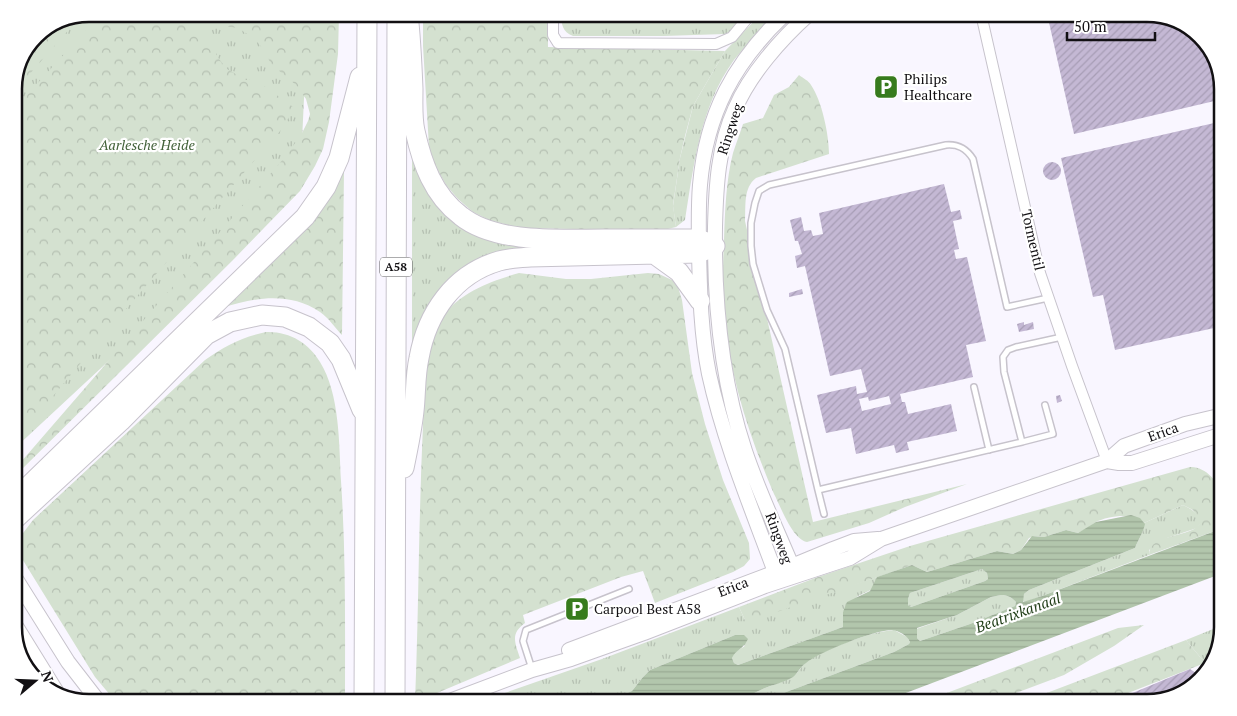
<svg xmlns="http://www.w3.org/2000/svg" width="1237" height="716" viewBox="0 0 1237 716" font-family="'PT Serif',serif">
  <defs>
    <pattern id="grass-tufts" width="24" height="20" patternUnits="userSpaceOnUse" patternTransform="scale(1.25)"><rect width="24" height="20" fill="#d4e1d0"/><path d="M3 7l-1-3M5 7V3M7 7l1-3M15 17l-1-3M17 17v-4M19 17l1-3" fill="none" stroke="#b5c0b2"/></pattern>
    <pattern id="forest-crowns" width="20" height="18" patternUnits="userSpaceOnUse" patternTransform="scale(1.25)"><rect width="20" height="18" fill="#d4e1d0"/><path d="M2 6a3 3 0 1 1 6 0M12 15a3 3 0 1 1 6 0" fill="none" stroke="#b5c0b2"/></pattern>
    <pattern id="water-rules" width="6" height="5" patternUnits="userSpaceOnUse" patternTransform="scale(1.25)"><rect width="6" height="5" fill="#b2c6ac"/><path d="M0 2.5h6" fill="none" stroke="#98a993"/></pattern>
    <pattern id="building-hatch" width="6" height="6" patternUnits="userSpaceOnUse" patternTransform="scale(1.25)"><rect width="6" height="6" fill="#c4b8d4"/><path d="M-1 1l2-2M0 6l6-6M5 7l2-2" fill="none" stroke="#a79db5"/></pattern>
  </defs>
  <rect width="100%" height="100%" fill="#f9f6ff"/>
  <path fill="url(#grass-tufts)" d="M90 14H308L300 183 14 449V85L36 36Z
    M560 14H747L731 31 725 34 664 36H573C562 32 562 24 560 14Z
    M761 14H780C765 28 747 43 734 60 700 107 694 165 685 220L676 227 673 206 680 158 693 106 725 51Z
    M412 146 472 226 644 241 467 271 412 363Z
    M1183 505C1192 509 1197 513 1202 522L1197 528 1167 538 1149 550V555L1042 596 1025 602 1022 601 1024 594 1029 590 1135 548C1138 540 1144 532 1144 523Z
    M982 569 987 573 988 579 985 581 911 607 908 605V599L910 593Z
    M877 577 873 589 858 596 843 612V627L738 665 734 663 732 658 733 653 745 646 735 635 650 670 643 677 632 691 606 702H479L602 659 739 607 745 620Z
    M1001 595C1008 595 1011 597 1016 602L1015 606 970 624 920 641 917 638 916 629 957 615 991 597Z
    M1223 625 1214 660 1205 663 1186 640Z
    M894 630 907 637 910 642 909 644 894 652 759 702H695L716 695 722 697 735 695 745 700C758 687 778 686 793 676 799 673 801 666 806 662 824 649 873 631 894 630Z"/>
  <path fill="url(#forest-crowns)" d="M101 14H170L211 45 219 59 227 69 246 80H256L296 109 289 117 281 130 119 317 14 443V109Z
    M207 14H339L338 54 329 122 323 149 315 166 300 191 233 260 14 477V470L284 158 301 135 308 121 310 114 306 99 296 85 271 64 264 50 255 39 238 28 223 26Z
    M423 14H548V47L725 51 693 106 685 136 680 158 673 205 676 227 668 229 628 230 519 228 489 220 473 212 458 199 446 185 435 165 429 147 423 46Z
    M79 18 14 92V85L36 36Z
    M799 75C803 78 809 81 811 85 822 101 829 135 829 154L756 178C743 188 746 206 745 221L813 522 967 484 905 507 869 523 807 542C792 539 781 507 774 494 749 436 729 374 724 312 722 288 723 263 724 240 725 211 726 180 733 153 736 143 740 134 743 124L763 118 774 95 789 87Z
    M344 171 342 335C335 328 329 318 320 312 290 292 255 297 222 308L316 219 334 191Z
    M519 273 566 279H591L648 273 659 274 672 280 678 287 682 300 692 373 705 424 723 480 749 543 750 559 744 566 733 572 655 603 643 571 621 577 523 615 525 623C510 634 515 642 520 658L437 693 421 702H415C417 652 418 601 419 551 420 509 421 467 423 425 425 390 423 346 444 315 460 292 494 280 519 273Z
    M266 332C289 331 309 343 320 362 340 394 339 444 341 481 346 555 345 628 345 702H116L95 677 21 557 18 548 17 541 33 520 205 360C225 346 242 337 266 332Z
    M1190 467C1205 466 1219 482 1223 496 1226 505 1223 518 1223 528L1149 555C1149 532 1193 539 1201 522L1193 510 1183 505 1144 523C1135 512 1108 516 1096 522 1090 526 1085 530 1078 533L1066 530 1044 537 1034 536 1029 538 1021 550 1013 554 997 551 927 572 912 565 748 622 745 620 739 607 815 578 910 546Z
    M1144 625 1114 646 1064 675 992 702H923L1118 628Z
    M1186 640 1205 663 1105 702H1023Z"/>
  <path fill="url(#water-rules)" fill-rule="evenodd" d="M1131 515 1140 518 1145 524C1143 533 1138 540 1135 548L1029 590 1024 594 1023 602 1042 596 1223 528V573L882 702H759L894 652 909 644 910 642C907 635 899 631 892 630 875 630 819 652 806 663 800 667 798 673 793 677 777 686 758 687 745 700L734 695 721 697 716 695 695 702H606L632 691 643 677 650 670 735 635H744L748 639C743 650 736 649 732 658L734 663 738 665 843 627V612L847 602 870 591 877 577 912 565 927 572 997 551 1013 554 1021 550 1032 536 1044 537 1066 530 1078 533 1096 522ZM982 569 987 573 988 579 985 581 911 607 908 605V599L910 593ZM1001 595C1008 595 1011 597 1016 602L1015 606 970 624 920 641 917 638V628L957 615 991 597Z"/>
  <path fill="url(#building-hatch)" fill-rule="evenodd" d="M1025 14H1147L1186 24 1213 51 1223 85V99L1074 134 1048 18 1031 22 1030 19 1026 20Z
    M1223 121V326L1115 350 1103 295 1093 297 1061 158Z
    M1043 171a9 9 0 1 1 18 0a9 9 0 1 1-18 0Z
    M944 184 951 212 960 210 962 219 953 221 959 249 954 250 956 259 967 257 986 341 966 345 973 377 900 394 902 402H905L908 414 951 404 957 431 907 442 909 450 896 453 894 445 856 454 851 428 826 433 817 395 856 386 857 394 867 392 861 369 830 376 805 266 797 268 795 256 802 254 798 241H795L790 220 801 217 804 231 811 230 813 236 823 234 819 213ZM889 396 891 404 862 411 859 399 868 397 869 401Z
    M802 289 803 294 789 297V293Z
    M1024 322V325L1033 322 1034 329 1019 332 1017 324Z
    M1060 395 1062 401 1057 403 1056 396Z
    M1190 669 1196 673 1199 669 1205 673 1186 691 1179 686 1172 696 1148 702H1130L1123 697Z"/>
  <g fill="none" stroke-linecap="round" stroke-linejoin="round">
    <defs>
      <path id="lane" d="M1048 298 1007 307 973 159C966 148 958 144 946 145L769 185 759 191 755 203 751 223V246L753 264 767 310 785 349 818 490 1022 442 1004 372 1003 357 1008 350 1016 347 1062 337
        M974 387 989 450
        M1022 442 1053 434 1045 405
        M818 490 824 514
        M532 669 523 641 526 630 629 589"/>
      <path id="street" d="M553 14V35L558 43 716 44 732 37 751 14
        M981 14 1040 273 1072 366 1107 461"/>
      <path id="secondary" d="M785 14C734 62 706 114 700 185 698 208 699 231 699 253 700 294 701 334 709 374 724 442 751 507 775 572L787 578
        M1107 461 1119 463H1132L1223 434
        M14 576 68 662 99 702
        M787 578 792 566C776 528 758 490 745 451 721 379 714 302 715 227 716 187 718 146 735 109 750 74 781 39 809 14
        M14 623 58 694
        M569 650 792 566 833 549 854 541 878 539
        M447 702 532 670 571 659 644 633 765 586 850 558 881 539 1107 461 1124 446 1185 424 1223 415"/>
      <path id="highway" d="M408 14C411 39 412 64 413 89 413 103 412 118 415 131 422 163 433 195 461 216 496 244 561 239 604 239 636 239 667 239 699 239L715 246
        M654 254 679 272 700 301
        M404 468C408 449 412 430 414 411 416 394 415 376 419 358 427 313 454 274 499 261 509 258 520 258 530 257L699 253 715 246
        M14 500 305 217 326 187 339 158 360 77
        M14 520 121 421 206 335 230 322 262 315 285 317 309 327 330 343 341 359 362 410
        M364 702 367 14
        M395 702 397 14"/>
    </defs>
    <use href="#lane" stroke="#c7c3cc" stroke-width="8"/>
    <use href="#street" stroke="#c7c3cc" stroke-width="12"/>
    <use href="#secondary" stroke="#c7c3cc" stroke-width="16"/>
    <use href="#highway" stroke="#c7c3cc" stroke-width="21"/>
    <use href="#lane" stroke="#fff" stroke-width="5"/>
    <use href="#street" stroke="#fff" stroke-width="10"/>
    <use href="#secondary" stroke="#fff" stroke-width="14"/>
    <use href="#highway" stroke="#fff" stroke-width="19"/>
  </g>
  <defs>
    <symbol id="parking-square" viewBox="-11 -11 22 22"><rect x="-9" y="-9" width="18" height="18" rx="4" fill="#377b1d" stroke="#fff"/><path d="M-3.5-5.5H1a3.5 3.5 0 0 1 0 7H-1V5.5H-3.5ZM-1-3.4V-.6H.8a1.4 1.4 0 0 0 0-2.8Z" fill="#fff"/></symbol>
  </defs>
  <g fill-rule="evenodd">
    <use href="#parking-square" x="872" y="73" width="28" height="28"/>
    <use href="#parking-square" x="563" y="595" width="28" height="28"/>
  </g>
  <g text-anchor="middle" stroke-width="4.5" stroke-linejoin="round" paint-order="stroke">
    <rect fill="#fff" stroke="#59585a" stroke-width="1" x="380" y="257.5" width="32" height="19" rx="4"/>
    <g font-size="12" font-weight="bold" fill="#121013">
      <text x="396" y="271">A58</text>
    </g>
    <g font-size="14" fill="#121013" stroke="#fff" text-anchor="start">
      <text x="904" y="84">Philips<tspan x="904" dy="16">Healthcare</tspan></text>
      <text x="594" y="614">Carpool Best A58</text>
    </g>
    <g font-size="14" fill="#121013" stroke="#fff">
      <text transform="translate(730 129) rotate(-72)" y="5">Ringweg</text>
      <text transform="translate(1033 240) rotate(77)" y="5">Tormentil</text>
      <text transform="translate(1163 432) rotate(-20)" y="5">Erica</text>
      <text transform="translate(779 538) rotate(70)" y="5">Ringweg</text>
      <text transform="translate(733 587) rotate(-21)" y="5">Erica</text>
    </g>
    <g font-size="14" font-style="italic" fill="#426139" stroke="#fff">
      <text x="147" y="150">Aarlesche Heide</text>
    </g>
    <g font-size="15" font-style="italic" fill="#223f19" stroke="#fff">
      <text transform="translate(1018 613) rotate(-20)" y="5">Beatrixkanaal</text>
    </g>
  </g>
  <path d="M0 0H1237V716H0ZM89 22H1147A67 67 0 0 1 1214 89V627A67 67 0 0 1 1147 694H89A67 67 0 0 1 22 627V89A67 67 0 0 1 89 22Z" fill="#fff" fill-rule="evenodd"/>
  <path fill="none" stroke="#121013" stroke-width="2.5" d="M89 22H1147A67 67 0 0 1 1214 89V627A67 67 0 0 1 1147 694H89A67 67 0 0 1 22 627V89A67 67 0 0 1 89 22Z"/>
  <g transform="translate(35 681) rotate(71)" stroke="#ffffff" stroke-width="4" paint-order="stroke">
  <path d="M0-4L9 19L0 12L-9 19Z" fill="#121013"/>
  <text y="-8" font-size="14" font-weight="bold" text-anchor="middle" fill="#121013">N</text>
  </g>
  <path d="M1067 32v8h88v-8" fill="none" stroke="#121013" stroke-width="2.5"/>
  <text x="1074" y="32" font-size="15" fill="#121013" stroke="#ffffff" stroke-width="4" paint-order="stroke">50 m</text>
</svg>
